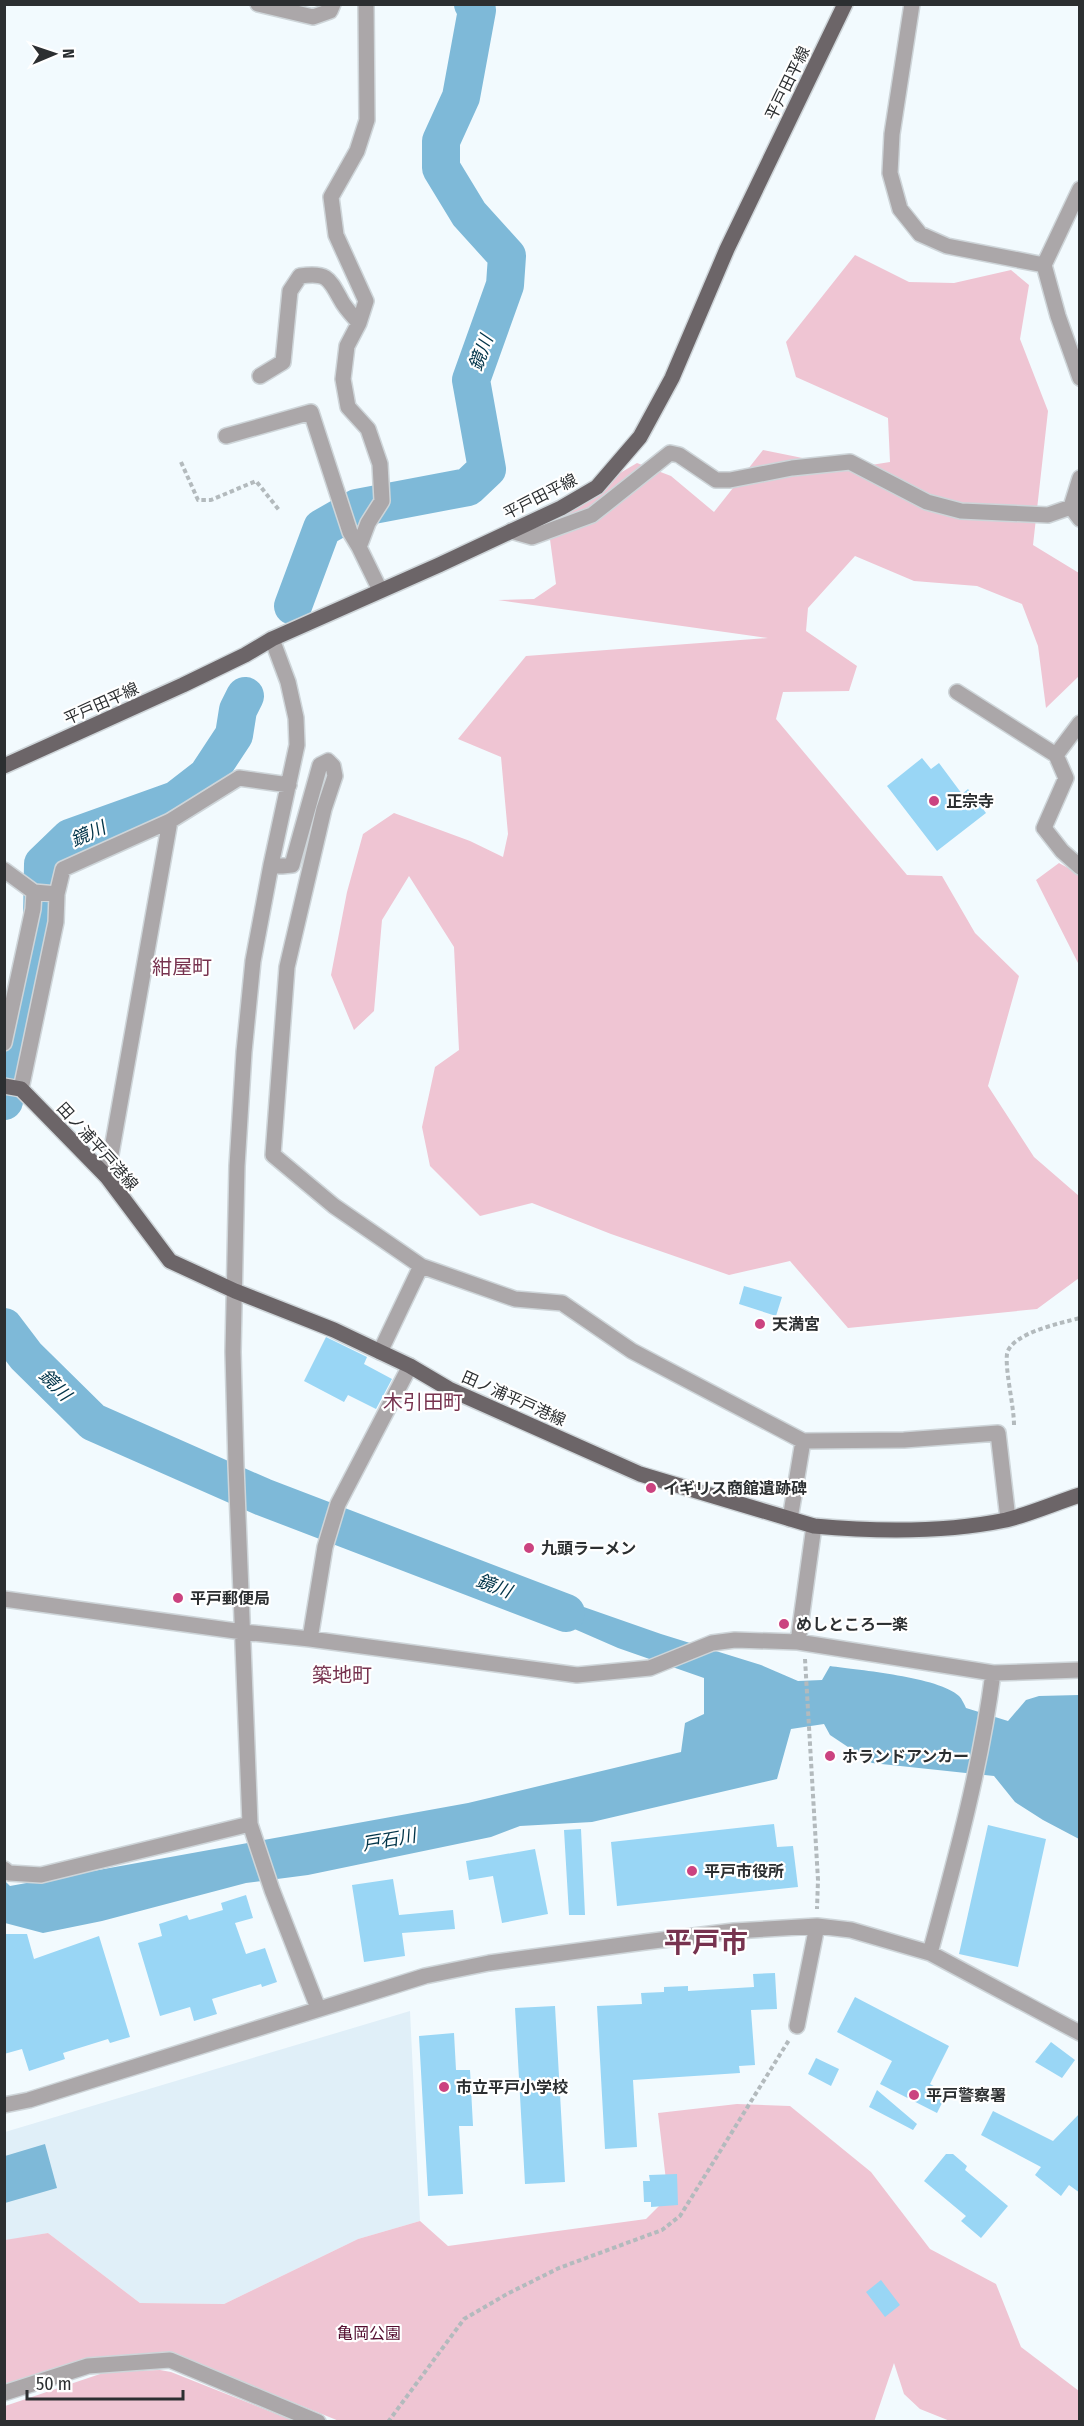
<svg xmlns="http://www.w3.org/2000/svg" width="1084" height="2426" viewBox="0 0 1084 2426" font-family="'Fira Sans Condensed','Noto Sans JP',sans-serif">
  <rect width="100%" height="100%" fill="#f2fafe"/>
  <path fill="#e0eff8" d="M410 2011 420 2221 358 2239 224 2304 140 2303 48 2233 5 2241V2132Z"/>
  <path fill="#efc5d3" d="M855 255 909 282 954 283 1011 270 1029 285 1020 339 1048 411 1033 545 1079 573V676L1046 708 1038 646 1022 604 977 586 914 581 855 556 808 608 806 631 857 666 849 691 783 692 776 719 907 875 942 876 975 933 1019 976 988 1086 1034 1157 1079 1196V1278L1037 1309 848 1328 790 1261 729 1275 611 1234 532 1203 480 1216 430 1166 422 1127 435 1067 459 1050 454 947 409 876 382 920 374 1011 354 1030 331 975 347 892 363 834 394 813 470 841 503 857 508 834 501 757 458 739 526 656 768 638 498 600 534 599 556 584 549 532 583 495 637 463 671 476 714 512 763 450 852 468 890 462 888 418 796 377 786 342Z
    M1059 863 1079 874V965L1036 880Z
    M737 2104 790 2106 871 2172 930 2249 996 2284 1021 2347 1079 2391 1080 2421H950L920 2409 904 2394 894 2363 874 2422 339 2421 172 2353 84 2359 5 2385V2240L48 2233 140 2303 224 2304 358 2239 420 2221 448 2246 646 2219 668 2197 658 2113Z
    M160 2370 171 2372 294 2421H5V2406L106 2372Z"/>
  <path fill="#7eb9d8" d="M518 1584 661 1634 761 1665 798 1681 822 1680 830 1666C859 1670 939 1677 959 1696 962 1699 964 1704 966 1708L1008 1721 1026 1700 1039 1696 1079 1695V1839L1043 1820 1015 1802 994 1776 872 1763 830 1735 824 1724 791 1729 777 1779 592 1822 520 1826 491 1837 308 1875 246 1883 102 1921 43 1933 5 1923 4 1880 10 1886 468 1803 681 1752 685 1723 704 1714V1678L618 1648 517 1604Z
    M45 2144 57 2188 5 2203V2156Z"/>
  <g fill="none" stroke-linecap="round" stroke-linejoin="round">
    <path stroke="#7eb9d8" stroke-width="38" d="M293 606 322 528 357 508 468 487 487 469 471 380 505 285 507 256 469 214 441 168V141L461 97 477 10 473 4
      M4 1101 42 919 43 864 70 838 176 800 207 776 234 735 238 710 245 696
      M4 1327 26 1356 93 1422 263 1497 566 1613"/>
  </g>
  <path fill="#99d6f5" d="M922 758 931 769 939 763 962 794 968 789 986 813 937 851 887 786Z
    M744 1286 782 1297 776 1316 739 1304Z
    M326 1337 367 1357 364 1364 392 1379 376 1409 348 1395 344 1402 304 1381Z
    M774 1824 777 1847 793 1846 798 1887 617 1906 611 1842Z
    M988 1825 1046 1839 1018 1967 959 1954Z
    M581 1829 585 1915H569L564 1830Z
    M535 1849 548 1914 502 1923 493 1876 469 1880 466 1861Z
    M393 1879 399 1915 453 1910 455 1929 402 1933 405 1956 364 1962 352 1885Z
    M246 1895 253 1918 235 1923 246 1954 265 1948 277 1982 262 1987 261 1984 212 1999 217 2014 194 2021 190 2007 160 2016 138 1943 162 1936 159 1924 187 1915 189 1920 223 1910 221 1903Z
    M4 1934H27L34 1959 99 1936 130 2037 110 2043 108 2039 63 2053 65 2059 29 2071 22 2049 4 2054Z
    M775 1973 777 2009 751 2010 755 2065 739 2066 740 2073 633 2080 637 2147 605 2149 597 2006 642 2004 641 1993 664 1992V1987L688 1986V1991L754 1987 753 1974Z
    M855 1997 949 2046 930 2084 947 2093 937 2113 880 2084 892 2061 837 2032Z
    M555 2006 565 2182 525 2184 515 2008Z
    M454 2033 456 2070H470L473 2126H459L463 2194 428 2196 419 2036Z
    M1051 2042 1075 2060 1062 2078 1035 2062Z
    M816 2058 839 2069 831 2086 808 2074Z
    M877 2090 917 2124 913 2130 869 2107Z
    M993 2111 1053 2141 1080 2113V2193L1069 2185 1061 2196 1035 2175 1041 2167 981 2135Z
    M946 2154H953L967 2166 965 2170 1008 2206 981 2238 961 2221 966 2216 924 2181Z
    M677 2174 678 2205 651 2207V2202H644L643 2181H650L649 2175Z
    M881 2280 900 2305 885 2317 866 2292Z"/>
  <g fill="none" stroke-linecap="round" stroke-linejoin="round">
    <defs>
      <path id="minor" d="M258 4 313 17 330 11 333 4
        M366 4 367 120 357 151 331 197 336 235 366 301 359 323 347 346 343 379 348 407 368 429 380 464 382 501 368 523 359 547 380 590
        M912 4 892 134 890 173 900 209 920 234 947 246 1044 265
        M1080 189 1044 265 1058 316 1080 378
        M260 376 283 362 290 291 300 276C327 272 329 278 341 300 345 308 353 316 359 323
        M226 436 311 412 350 532 359 547
        M1080 478 1071 507 1080 519
        M511 531 532 537 592 515 670 453 679 455 716 480H730L792 468 850 462 927 502 961 511 1048 515 1071 507
        M272 639 288 682 296 718 297 745 271 865 253 961 244 1052 237 1166 233 1352 236 1465 250 1824 272 1890 318 2008
        M957 692 1056 755 1080 723
        M1056 755 1066 778 1044 828 1062 851 1080 867
        M271 865 282 866 292 865 320 765 328 761 333 766 335 776 324 809 287 967 273 1155 334 1206 421 1266 380 1352
        M4 870 34 892 57 894
        M4 1043 33 909 34 892
        M21 1089 56 922 57 894 63 869 170 821 239 778 289 785
        M107 1177 170 821
        M421 1266 515 1299 562 1303 632 1351 803 1441 904 1440 998 1433 1008 1519
        M790 1519 803 1441
        M4 1599 243 1632 310 1639 577 1675 650 1668 712 1643 735 1640 798 1642 993 1673 1080 1670
        M310 1639 325 1547 338 1504 410 1366
        M798 1642 814 1526
        M4 1869 9 1873 41 1875 250 1824
        M930 1953C955 1861 981 1767 993 1673
        M797 2026 817 1926
        M4 2105 29 2100 425 1976 489 1963 645 1942 734 1931 817 1926 851 1930 930 1953 1080 2033
        M4 2393 88 2366 170 2360 318 2422"/>
      <path id="major" d="M4 766 183 685 245 655 272 639 439 565 561 508 597 487 640 437 672 378 727 249 845 4
        M4 1086 21 1089 107 1177 170 1261 235 1291 334 1330 410 1366 449 1389 640 1474 814 1526C878 1532 943 1533 1006 1520 1030 1514 1055 1503 1080 1495"/>
    </defs>
    <use href="#minor" stroke="#ced5d9" stroke-width="18"/>
    <use href="#major" stroke="#ced5d9" stroke-width="18"/>
    <path stroke="#b3babd" stroke-width="4" stroke-dasharray="4.5 3" stroke-linecap="butt" d="M181 462 198 500H211L256 481 279 510
      M1014 1425C1014 1406 1005 1371 1007 1354 1011 1333 1061 1323 1080 1318
      M805 1659 818 1880 817 1909
      M388 2422 464 2319 507 2294 559 2268 662 2230 680 2216 789 2040"/>
    <use href="#minor" stroke="#aba7a9" stroke-width="15"/>
    <use href="#major" stroke="#6c6568" stroke-width="15"/>
  </g>
  <g fill="#cb4380" stroke="#fff" stroke-width="2">
    <circle cx="934" cy="801" r="6"/>
    <circle cx="760" cy="1324" r="6"/>
    <circle cx="651" cy="1488" r="6"/>
    <circle cx="529" cy="1548" r="6"/>
    <circle cx="178" cy="1598" r="6"/>
    <circle cx="784" cy="1624" r="6"/>
    <circle cx="830" cy="1756" r="6"/>
    <circle cx="692" cy="1871" r="6"/>
    <circle cx="444" cy="2087" r="6"/>
    <circle cx="914" cy="2095" r="6"/>
  </g>
  <g text-anchor="middle" stroke-width="4.5" stroke-linejoin="round" paint-order="stroke">
    <g font-size="16" fill="#2c2f31" stroke="#fff">
      <text transform="translate(787 83) rotate(-64)" y="6">平戸田平線</text>
      <text transform="translate(540 496) rotate(-27)" y="6">平戸田平線</text>
      <text transform="translate(101 703) rotate(-24)" y="6">平戸田平線</text>
      <text transform="translate(98 1146) rotate(48)" y="6">田ノ浦平戸港線</text>
      <text transform="translate(514 1398) rotate(24)" y="6">田ノ浦平戸港線</text>
    </g>
    <g font-size="16" font-weight="bold" fill="#2c2f31" stroke="#fff" text-anchor="start">
      <text x="946" y="807">正宗寺</text>
      <text x="772" y="1330">天満宮</text>
      <text x="663" y="1494">イギリス商館遺跡碑</text>
      <text x="541" y="1554">九頭ラーメン</text>
      <text x="190" y="1604">平戸郵便局</text>
      <text x="796" y="1630">めしところ一楽</text>
      <text x="842" y="1762">ホランドアンカー</text>
      <text x="704" y="1877">平戸市役所</text>
      <text x="456" y="2093">市立平戸小学校</text>
      <text x="926" y="2101">平戸警察署</text>
    </g>
    <g font-size="16" fill="#530d2f" stroke="#fff">
      <text x="369" y="2339">亀岡公園</text>
    </g>
    <g font-size="18" font-style="italic" fill="#003449" stroke="#fff">
      <text transform="translate(481 353) rotate(-70)" y="6">鏡川</text>
      <text transform="translate(88 834) rotate(-24)" y="6">鏡川</text>
      <text transform="translate(55 1385) rotate(45)" y="6">鏡川</text>
      <text transform="translate(494 1586) rotate(21)" y="6">鏡川</text>
      <text transform="translate(389 1840) rotate(-10)" y="6">戸石川</text>
    </g>
    <g font-size="20" fill="#77334f" stroke="#fff">
      <text x="182" y="974">紺屋町</text>
      <text x="423" y="1409">木引田町</text>
      <text x="342" y="1682">築地町</text>
    </g>
    <g font-size="28" font-weight="bold" fill="#77334f" stroke="#fff">
      <text x="706" y="1952">平戸市</text>
    </g>
  </g>
  <rect width="1084" height="2426" fill="none" stroke="#2c2f31" stroke-width="12"/>
  <g transform="translate(54 54) rotate(88)" stroke="#ffffff" stroke-width="4.5" paint-order="stroke">
  <path d="M0-4.5L10 22L0 15L-10 22Z" fill="#2c2f31"/>
  <text y="-9" font-size="16" font-weight="bold" text-anchor="middle" fill="#2c2f31">N</text>
  </g>
  <path d="M27 2390v9h156v-9" fill="none" stroke="#2c2f31" stroke-width="3"/>
  <text x="36" y="2390" font-size="18" fill="#2c2f31" stroke="#ffffff" stroke-width="4.5" paint-order="stroke">50 m</text>
</svg>
